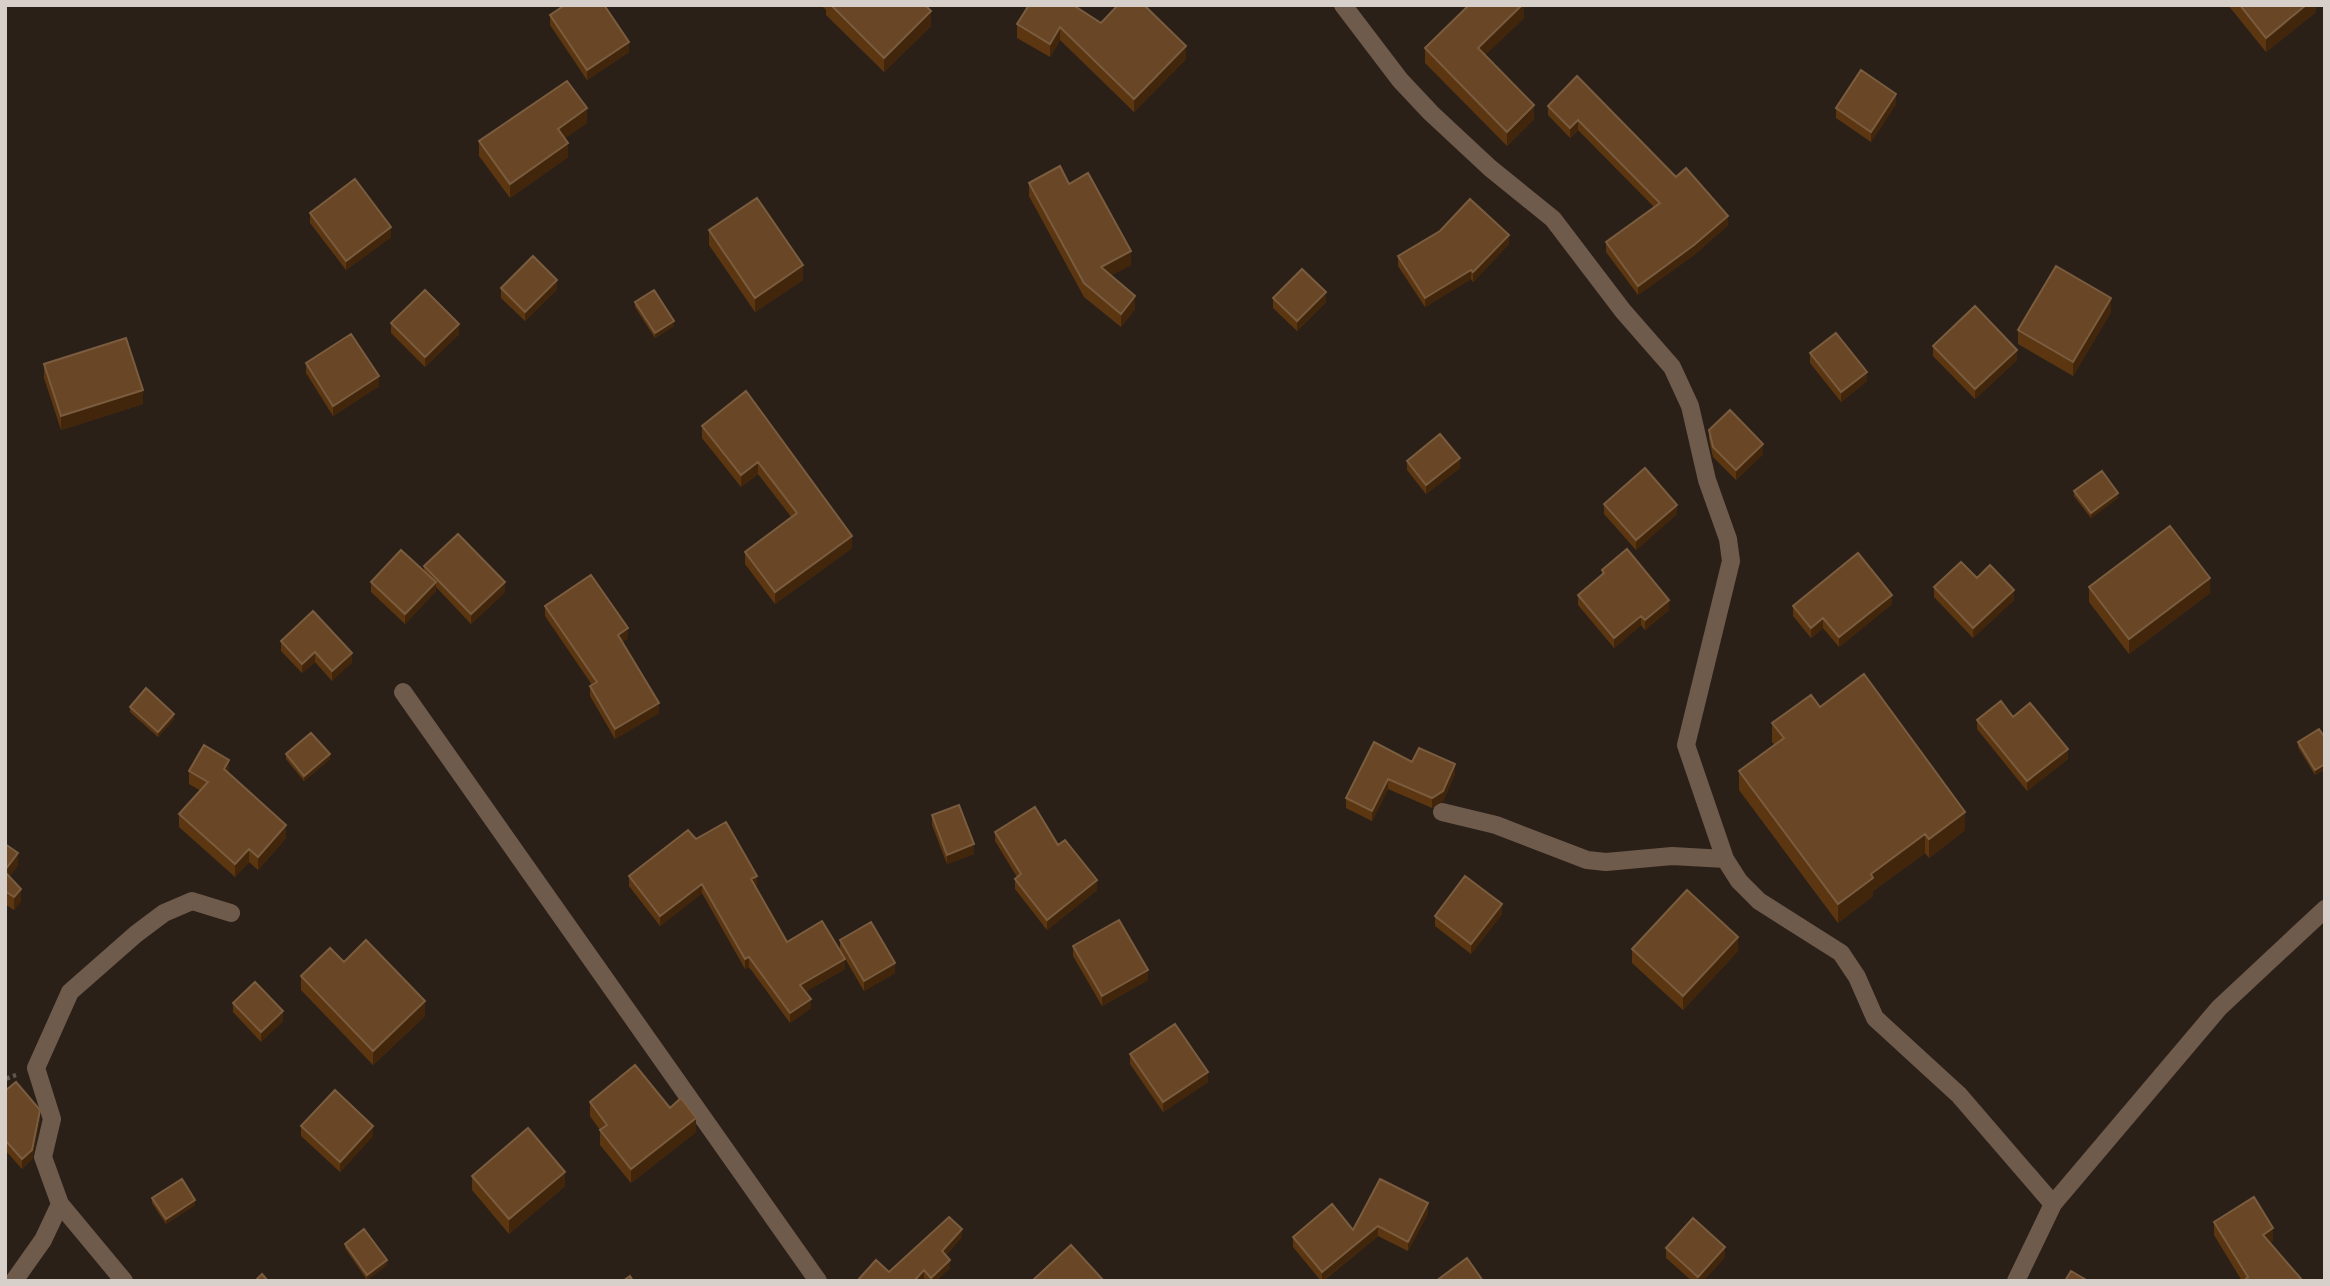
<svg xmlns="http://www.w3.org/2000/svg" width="2330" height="1286" viewBox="0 0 2330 1286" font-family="'Alegreya Sans',sans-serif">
  <rect width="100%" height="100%" fill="#2b2018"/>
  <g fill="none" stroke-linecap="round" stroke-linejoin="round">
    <path stroke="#61574f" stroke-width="4.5" stroke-dasharray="5 3.5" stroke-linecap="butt" d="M5 1079 16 1075"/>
    <path stroke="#6f5b4c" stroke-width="18" d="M1343 5 1400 80 1431 113 1490 168 1553 219 1623 311 1672 367 1690 406 1707 480 1728 539 1731 561 1686 745 1725 859 1739 881 1759 901 1841 953 1857 977 1875 1018 1959 1095 2053 1204
      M403 692 818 1281
      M1442 812 1496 825 1587 860 1606 862 1672 856 1725 859
      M60 1204 124 1281
      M14 1281 43 1240 60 1204 43 1157 52 1119 36 1068 70 992 136 934 164 913 192 901 231 913
      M2016 1281 2053 1204 2219 1008 2325 909"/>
  </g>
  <path fill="#5b3611" d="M821 5H925L931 26 884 72 826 15V10Z
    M1025 5H1073L1101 23 1186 59 1134 112 1060 40 1050 57 1017 38V24L1027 8Z
    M1524 5V18L1485 55 1534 119 1507 146 1425 63V48Z
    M2228 5H2316V12L2266 52Z
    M550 15 629 52 587 80 550 25Z
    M1577 76 1676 177 1728 225 1694 255 1638 295 1606 252V242L1654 207 1578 130 1570 138 1548 115V106Z
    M1896 104 1871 142 1836 118V108Z
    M587 123 565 138 568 157 510 198 479 156V141Z
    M1029 183 1069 184 1131 265 1111 275 1135 309 1121 327 1084 297 1029 196Z
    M310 213 391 237 346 270 310 223Z
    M709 230 803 280 755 312 709 245Z
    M1509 244 1473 282 1471 279 1425 307 1398 266V256Z
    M501 288 557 289 525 321 501 298Z
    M1273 298 1326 302 1297 331 1273 308Z
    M635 302 674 326 655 338 635 307Z
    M2111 312 2073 376 2018 344V330Z
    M391 323 459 334 425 367 391 333Z
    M1933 346 2017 360 1975 399 1933 356Z
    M1810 353 1867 381 1841 402 1810 363Z
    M306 363 379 386 333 416 306 373Z
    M44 364 143 404 61 430 44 378Z
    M746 391 852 548 775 604 745 564V552L792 518 758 474 741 487 702 438V426Z
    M1709 430 1763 454 1736 480 1713 457 1709 439Z
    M1407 461 1460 468 1426 494 1407 470Z
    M2074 491 2118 498 2091 518 2074 496Z
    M1604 504 1677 514 1636 550 1604 514Z
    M424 566 505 592 471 624 436 587V591L405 624 371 592V582L424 571Z
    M1602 570 1669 610 1645 630 1641 625 1614 648 1578 605V595L1602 575Z
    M1977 578 2014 600 1973 638 1934 597V587Z
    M2089 587 2210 593 2129 654 2089 602Z
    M1892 604 1839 647 1823 628 1811 638 1793 616V606Z
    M545 606 628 638 622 642 659 713 615 739 590 696V686L592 685 545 616Z
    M281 641 352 662 332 681 315 662 302 673 281 651Z
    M130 707 174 719 158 737 130 712Z
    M1820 707 1965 830 1929 858 1925 853 1873 891V896L1838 923 1739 790V771L1775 745 1772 742V723Z
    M2013 717 2068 759 2027 791 1977 729V720Z
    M2325 738V769L2315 775 2298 747V742Z
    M286 754 330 759 304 781 286 759Z
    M1412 762 1455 774 1443 801 1432 808 1388 789 1372 821 1346 808V798Z
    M189 771 229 773 286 838 258 870 249 862 235 877 179 827V814L201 791 189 784Z
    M932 815 974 854 947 864 932 825Z
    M995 832 1058 845 1097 890 1047 930 1015 889V879L1017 877 995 841Z
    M696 839 757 886H755L787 942 845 969 805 992 811 1008 790 1023 749 967 745 969 702 893 660 926 629 886V876Z
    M5 844 18 865 9 877 21 901 14 910 5 904Z
    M1502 914 1471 954 1435 926V916Z
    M840 940 895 973 864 991 840 950Z
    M1073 946 1148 980 1102 1006 1073 956Z
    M1632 949 1738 951 1683 1010 1632 963Z
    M344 962 425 1016 373 1065 301 990V976Z
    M233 1003 283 1021 261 1042 233 1012Z
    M1130 1054 1208 1082 1163 1112 1130 1064Z
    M5 1091 40 1119 32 1159 22 1169 5 1150Z
    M590 1102 670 1108 696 1132 631 1183 600 1145V1130L590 1116Z
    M301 1126 373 1136 340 1172 301 1136Z
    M472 1176 565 1186 509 1234 472 1190Z
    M152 1198 195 1205 166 1224 152 1203Z
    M1428 1213 1408 1251 1378 1236 1323 1281H1321L1293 1247V1237L1353 1230Z
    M2214 1222 2273 1241 2270 1243 2303 1281H2242L2214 1235Z
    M962 1237 946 1255 950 1268 936 1281H926L924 1278 922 1281H857L889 1272Z
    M345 1244 387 1265 367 1280 345 1248Z
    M1666 1248 1725 1257 1703 1281H1692L1666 1258Z"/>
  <path fill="#42260b" d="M1522 5H1524V18L1478 62V48Z
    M2306 5H2316V12L2266 52V38Z
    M931 11V26L884 72V58Z
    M1060 27V40L1050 57V44Z
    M629 42V52L587 80V70Z
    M1186 46V59L1134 112V99Z
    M1896 94V104L1871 142V132Z
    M1534 105V119L1507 146V132Z
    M587 108V123L558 143V129Z
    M1578 120V130L1570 138V128Z
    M568 143V157L510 198V184Z
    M1728 216V225L1694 255 1638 295V286Z
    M391 227V237L346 270V261Z
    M1509 235V244L1473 282V272Z
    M1131 251V265L1101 280V267Z
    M803 265V280L755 312V298Z
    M1471 270V279L1425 307V298Z
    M557 280V289L525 321V312Z
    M1326 292V302L1297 331V321Z
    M1135 296V309L1121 327V314Z
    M2111 298V312L2073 376V362Z
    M674 321V326L655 338V333Z
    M459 324V334L425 367V357Z
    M2017 350V360L1975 399V389Z
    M1867 372V381L1841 402V392Z
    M379 376V386L333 416V406Z
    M143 390V404L61 430V416Z
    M1763 444V454L1736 480V470Z
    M1460 458V468L1426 494V485Z
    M758 462V474L741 487V475Z
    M2118 493V498L2091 518V513Z
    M1677 505V514L1636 550V540Z
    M852 536V548L775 604V592Z
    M2210 578V593L2129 654V639Z
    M436 582V591L405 624V614Z
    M505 582V592L471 624V614Z
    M2014 590V600L1973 638V628Z
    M1892 595V604L1839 647V637Z
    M1669 600V610L1645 630V620Z
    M1641 616V625L1614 648V638Z
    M1823 618V628L1811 638V628Z
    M628 628V638L618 645V635Z
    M315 652V662L302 673V664Z
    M352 653V662L332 681V671Z
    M659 703V713L615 739V729Z
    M174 714V719L158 737V732Z
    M2068 749V759L2027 791V781Z
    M330 754V759L304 781V776Z
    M229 760V773L224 782V769Z
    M1455 764V774L1443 801 1432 808V798Z
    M2325 764V769L2315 775V770Z
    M1388 779V789L1372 821V811Z
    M1965 812V830L1929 858V839Z
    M286 825V838L258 870V857Z
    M1925 834V853L1873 891V896L1838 923V904L1871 874Z
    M974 844V854L947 864V855Z
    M249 849V862L235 877V864Z
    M18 853V865L5 882V870Z
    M757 876V886L751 889V879Z
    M1097 880V890L1047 930V920Z
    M702 884V893L660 926V916Z
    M21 889V901L14 910V897Z
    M1502 904V914L1471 954V944Z
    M1738 937V951L1683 1010V996Z
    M749 957V967L745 969V959Z
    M845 959V969L800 995V985Z
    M895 963V973L864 991V981Z
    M1148 970V980L1102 1006V996Z
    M811 999V1008L790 1023V1013Z
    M425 1001V1016L373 1065V1051Z
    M283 1011V1021L261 1042V1032Z
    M1208 1072V1082L1163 1112V1102Z
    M40 1110V1119L32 1159 22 1169V1159Z
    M696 1118V1132L631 1183V1169Z
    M373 1126V1136L340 1172V1162Z
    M565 1172V1186L509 1234V1219Z
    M195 1200V1205L166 1224V1219Z
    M1428 1203V1213L1408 1251V1242Z
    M1378 1226V1236L1322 1281V1272Z
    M2273 1228V1241L2263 1248V1235Z
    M962 1229V1237L942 1259V1251Z
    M1725 1247V1257L1703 1281H1698V1277Z
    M387 1260V1265L367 1280V1275Z
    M950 1260V1268L936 1281H931V1278Z
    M924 1270V1278L922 1281H914Z"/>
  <path fill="#694625" stroke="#7a5c3f" stroke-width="2" d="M565 5H604L629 42 587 70 550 15Z
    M831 5H925L931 11 884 58Z
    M1029 5H1073L1101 23 1118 5H1144L1186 46 1134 99 1060 27 1050 44 1017 24Z
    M1469 5H1522L1478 48 1534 105 1507 132 1425 48Z
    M2240 5H2306L2266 38Z
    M1861 70 1896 94 1871 132 1836 108Z
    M1577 76 1676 177 1686 168 1728 216 1694 245 1638 286 1606 242 1660 203 1578 120 1570 128 1548 106Z
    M567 81 587 108 558 129 568 143 510 184 479 141Z
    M1060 166 1069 184 1088 173 1131 251 1101 267 1135 296 1121 314 1084 283 1029 183Z
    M355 179 391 227 346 261 310 213Z
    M757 198 803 265 755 298 709 230Z
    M1470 199 1509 235 1473 272 1471 270 1425 298 1398 256 1440 231Z
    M533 256 557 280 525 312 501 288Z
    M2056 266 2111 298 2073 362 2018 330Z
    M1302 269 1326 292 1297 321 1273 298Z
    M425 290 459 324 425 357 391 323Z
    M654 290 674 321 655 333 635 302Z
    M1975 306 2017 350 1975 389 1933 346Z
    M1836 333 1867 372 1841 392 1810 353Z
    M351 334 379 376 333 406 306 363Z
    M126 338 143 390 61 416 44 364Z
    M746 391 852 536 775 592 745 552 797 513 758 462 741 475 702 426Z
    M1730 410 1763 444 1736 470 1713 447 1709 430Z
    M1440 434 1460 458 1426 485 1407 461Z
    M1645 468 1677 505 1636 540 1604 504Z
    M2102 471 2118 493 2091 513 2074 491Z
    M2170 526 2210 578 2129 639 2089 587Z
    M458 534 505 582 471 614 424 566Z
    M1627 549 1669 600 1645 620 1641 616 1614 638 1578 595 1604 573 1602 570Z
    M401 550 436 582 405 614 371 582Z
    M1858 553 1892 595 1839 637 1823 618 1811 628 1793 606Z
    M1961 562 1977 578 1990 565 2014 590 1973 628 1934 587Z
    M591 575 628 628 618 635 659 703 615 729 590 686 597 682 545 606Z
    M313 611 352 653 332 671 315 652 302 664 281 641Z
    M1864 674 1965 812 1929 839 1925 834 1871 874 1873 878 1838 904 1739 771 1784 738 1772 723 1811 695 1820 707Z
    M146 688 174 714 158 732 130 707Z
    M2001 701 2013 717 2030 703 2068 749 2027 781 1977 720Z
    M2319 729 2325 738V764L2315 770 2298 742Z
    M311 733 330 754 304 776 286 754Z
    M1374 742 1412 762 1419 748 1455 764 1443 791 1432 798 1388 779 1372 811 1346 798Z
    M204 745 229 760 224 769 286 825 258 857 249 849 235 864 179 814 208 782 189 771Z
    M959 805 974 844 947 855 932 815Z
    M1035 807 1058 845 1065 840 1097 880 1047 920 1015 879 1021 874 995 832Z
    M726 822 757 876 751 879 787 942 822 921 845 959 800 985 811 999 790 1013 749 957 745 959 702 884 660 916 629 876 688 830 696 839Z
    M5 844 18 853 5 870Z
    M5 872 21 889 14 897 5 891Z
    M1465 876 1502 904 1471 944 1435 916Z
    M1687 890 1738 937 1683 996 1632 949Z
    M1119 920 1148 970 1102 996 1073 946Z
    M871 922 895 963 864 981 840 940Z
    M366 940 425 1001 373 1051 301 976 330 948 344 962Z
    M255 982 283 1011 261 1032 233 1003Z
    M1175 1024 1208 1072 1163 1102 1130 1054Z
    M635 1065 670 1108 681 1098 696 1118 631 1169 600 1130 607 1125 590 1102Z
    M16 1082 40 1110 32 1150 22 1159 5 1140V1091Z
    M335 1090 373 1126 340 1162 301 1126Z
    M528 1128 565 1172 509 1219 472 1176Z
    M182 1179 195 1200 166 1219 152 1198Z
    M1380 1179 1428 1203 1408 1242 1378 1226 1322 1272 1293 1237 1332 1204 1353 1230Z
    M2254 1197 2273 1228 2263 1235 2303 1281H2244L2248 1277 2214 1222Z
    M949 1217 962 1229 942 1251 950 1260 931 1278 924 1270 914 1281H857L876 1260 889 1272Z
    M1693 1218 1725 1247 1698 1277 1666 1248Z
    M364 1229 387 1260 367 1275 345 1244Z
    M1071 1245 1104 1281H1032Z
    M1467 1258 1483 1281H1436Z
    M2071 1271 2088 1281H2065Z
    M262 1274 268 1281H255Z
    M630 1276 633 1281H623Z"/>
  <rect width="2330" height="1286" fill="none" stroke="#d7d0ca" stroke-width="14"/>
</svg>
